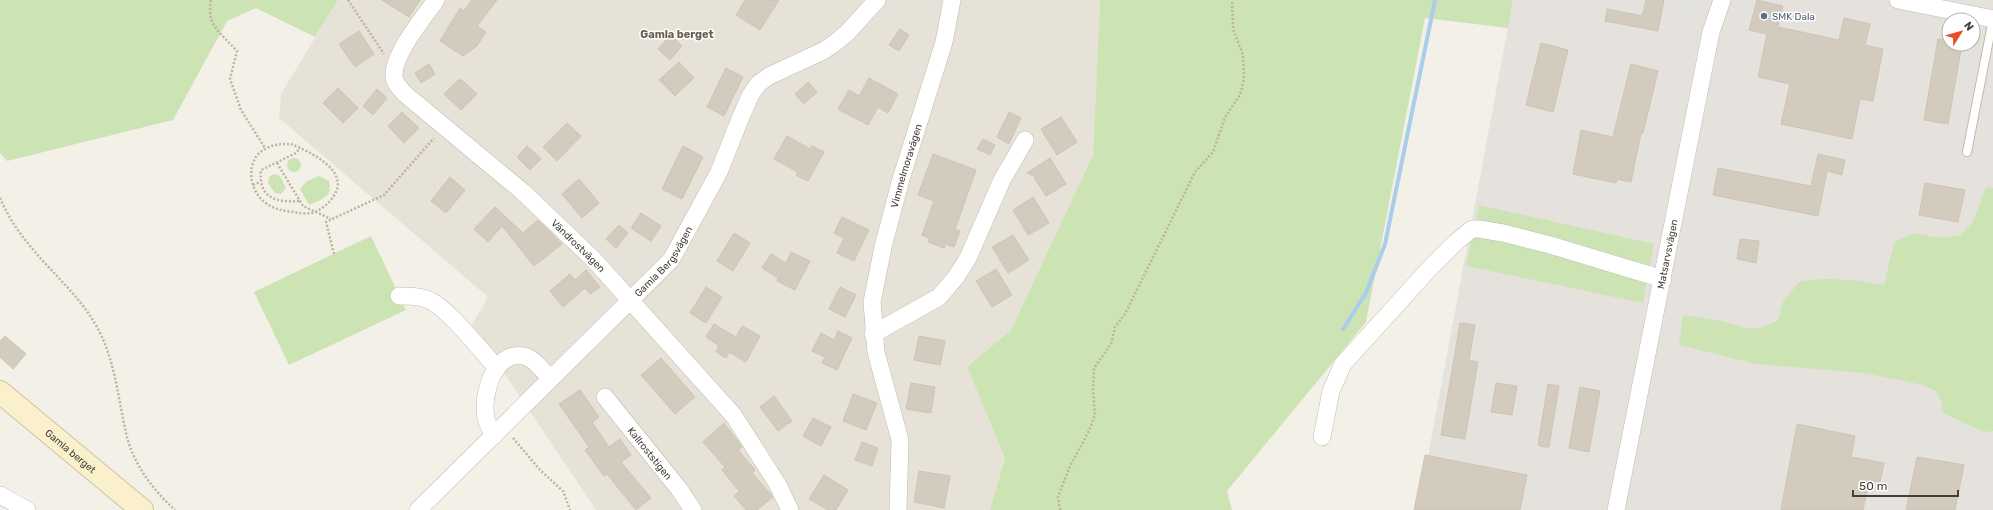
<svg xmlns="http://www.w3.org/2000/svg" width="1993" height="510" viewBox="0 0 1993 510" font-family="Rubik,sans-serif">
  <rect width="100%" height="100%" fill="#f3f0e8"/>
  <path fill="#e6e2d7" d="M338 0H1100L1093 155 1011 330 967 367 1005 458 990 510H596L472 325 488 297 279 118 281 94Z"/>
  <path fill="#e5e2dd" fill-rule="evenodd" d="M1513 0H1993V510H1418ZM1949 20H1973V44H1949Z"/>
  <path fill="#cce3b4" d="M0 0H338L315 37 256 8 227 21 173 120 7 161 0 153Z
    M1100 0H1513L1508 28 1425 18 1366 322 1227 491 1232 510H990L1005 458 967 367 1011 330 1093 155Z
    M287 165a7 7 0 1 1 14 0a7 7 0 1 1-14 0Z
    M274 174 280 176 286 188 281 194 275 193 268 183 269 177Z
    M319 176 329 181C333 198 322 199 309 205L300 189 307 181Z
    M1986 187 1993 188V431L1984 432 1943 413 1942 403 1936 391 1923 385 1864 373 1756 364 1679 345 1683 315C1696 317 1708 319 1721 321 1747 326 1750 335 1778 320L1783 302 1799 282C1827 276 1856 280 1884 285L1894 242 1915 233 1939 238 1959 236 1973 222Z
    M1479 205 1654 244 1643 303 1466 266Z
    M371 236 406 310 289 365 254 292Z"/>
  <path fill="#e4e2df" d="M1676 0H1700L1695 25 1672 17Z"/>
  <g fill="none" stroke-linecap="round" stroke-linejoin="round">
    <path stroke="#a9cdea" stroke-width="4" d="M1343 329 1366 293 1385 244 1435 0"/>
  </g>
  <path fill="#d3ccbe" stroke="#cdc4b2" d="M382 0H420L409 17Z
    M472 0H497L477 26 486 32 477 46 463 56 440 41 460 8 464 11Z
    M745 0H779L760 30 736 15Z
    M1646 0H1664L1658 31 1605 21 1607 9 1642 16Z
    M1757 0 1783 6 1778 27 1839 40 1844 18 1870 24 1865 45 1883 49 1873 101 1860 99 1852 139 1781 124 1790 84 1758 77 1767 34 1749 30Z
    M900 29 909 35 899 51 889 45Z
    M359 31 374 54 355 67 339 44Z
    M671 35 682 46 670 60 658 49Z
    M1938 39 1949 41V44H1962L1948 124 1924 120Z
    M1541 43 1568 50 1553 112 1526 105Z
    M679 62 694 78 675 96 659 80Z
    M429 64 435 74 421 83 415 73Z
    M1631 64 1658 71 1643 133H1641L1631 182 1617 179 1616 183 1573 174 1581 130 1613 137Z
    M726 68 743 77 724 116 707 107Z
    M869 78 898 94 888 113 878 107 868 125 838 109 849 90 859 96Z
    M458 80H462L477 94 461 110 444 94Z
    M808 82 817 92 804 104 795 94Z
    M338 88 358 108 343 123 323 103Z
    M377 89 387 98 373 115 363 106Z
    M402 112 419 128 404 143 388 126Z
    M1009 112 1021 118 1009 144 997 137Z
    M1061 117 1077 142 1057 155 1041 129Z
    M567 123 581 136 557 161 543 147Z
    M787 136 810 149 812 146 824 152 808 181 796 175 798 172 774 159Z
    M983 139 995 145 990 155 977 149Z
    M527 146 541 159 530 170 517 157Z
    M683 146 703 157 682 199 662 189Z
    M933 154 976 170 955 229 960 231 954 247 946 244 944 248 928 242 929 238 922 235 934 201 918 195Z
    M1818 154 1845 160 1842 175 1827 171 1818 216 1713 195 1718 168 1811 186Z
    M1050 158 1066 184 1046 196 1035 179 1036 177 1027 173Z
    M450 177 465 190 446 213 431 201Z
    M579 179 599 203 582 218 562 194Z
    M1925 183 1965 190 1958 222 1919 215Z
    M1033 197 1049 223 1028 235 1013 210Z
    M495 207 523 233 538 220 562 244 534 266 502 226 488 242 474 229Z
    M641 213 661 226 651 241 631 228Z
    M842 217 869 230 854 261 837 253 844 238 834 233Z
    M619 225 628 233 616 248 606 239Z
    M734 233 750 243 733 271 717 261Z
    M1013 235 1029 260 1008 273 992 247Z
    M1740 239 1759 241 1756 263 1737 259Z
    M791 252 810 261 795 290 777 281 778 278 762 268 771 254 786 263Z
    M996 269 1012 295 992 307 976 281Z
    M586 270 600 287 590 294 585 288 563 307 550 291 570 274 575 280Z
    M706 287 722 297 706 323 690 313Z
    M840 287 856 295 845 317 829 309Z
    M1460 323 1475 325 1469 360 1478 362 1465 439 1441 435Z
    M714 324 736 337 742 326 760 336 746 362 729 352 726 358 716 352 719 346 706 337Z
    M838 331 852 338 837 370 822 363 825 357 812 351 821 333 834 340Z
    M5 336 26 354 13 369 0 357V341Z
    M919 336 945 341 940 365 914 360Z
    M661 358 695 397 675 414 641 375Z
    M911 383 935 387 931 413 906 409Z
    M1496 383 1517 386 1512 415 1491 412Z
    M1548 384 1559 386 1549 447H1544L1538 445Z
    M1580 387 1600 391 1589 452 1569 448Z
    M580 390 599 417 592 422 609 447 620 439 631 455 621 462 651 498 636 510 607 474 604 476 585 450 589 447 559 404Z
    M853 394 877 403 866 430 843 421Z
    M774 396 792 421 778 431 760 407Z
    M813 418 831 427 821 446 803 436Z
    M724 423 742 447 738 450 755 470 752 473 773 497 757 510H746L734 496 739 491 722 470 725 467 703 442Z
    M1797 424 1855 436 1851 457 1884 463 1880 482 1869 480 1863 510H1781Z
    M862 442 878 448 872 466 855 460Z
    M1425 455 1527 475 1520 510H1414Z
    M1917 457 1964 465 1955 510H1906Z
    M919 471 950 476 944 508 914 502Z
    M824 475 848 490 836 510H828L809 499Z"/>
  <g fill="none" stroke-linecap="round" stroke-linejoin="round">
    <defs>
      <path id="lane" d="M1967 152 1993 19"/>
      <g id="street">
        <path id="s1" d="M436 0C424 17 393 54 394 76 394 83 400 88 405 94L523 192 595 261 734 416 778 485 790 510"/>
        <path d="M1898 0 1993 19"/>
        <path d="M399 296C410 296 419 296 429 300 449 309 481 351 497 368"/>
        <path d="M873 334 939 297 956 277 968 258 1002 180 1025 140"/>
        <path id="s2" d="M605 397 679 489 693 510"/>
        <path d="M494 436C491 430 487 424 486 418 481 396 495 346 527 357 536 361 543 371 550 378"/>
        <path d="M1322 437 1331 391 1343 364 1429 269 1456 242 1472 229H1479L1503 233 1550 245 1663 279"/>
        <path d="M0 495 27 510"/>
        <path id="s3" d="M418 510 671 260 719 172 740 119 750 96 758 84 769 76 823 51 835 43 848 32 877 0"/>
        <path id="s4" d="M898 510 900 440 876 352 872 302 883 247 901 179 944 42 952 0"/>
        <path id="s5" d="M1616 510 1711 32 1722 0"/>
      </g>
      <g id="secondary">
        <path id="s6" d="M0 392 142 510"/>
      </g>
    </defs>
    <use href="#lane" stroke="#c0bbae" stroke-width="10"/>
    <use href="#street" stroke="#c0bbae" stroke-width="18"/>
    <use href="#secondary" stroke="#cfc39b" stroke-width="24"/>
    <path stroke="#beb49e" stroke-width="2.5" stroke-dasharray="2 2" stroke-linecap="butt" d="M211 0C206 26 221 33 237 51L230 79 241 110 265 148
      M348 0 384 54
      M291 144C310 152 352 171 333 197 329 203 323 208 317 211 309 215 301 213 293 212 283 211 275 209 267 204 248 192 244 158 267 148 274 144 282 144 291 144Z
      M277 163 303 206 331 219
      M253 185 260 182
      M0 198C7 214 16 229 27 242 50 272 80 295 98 329 116 363 118 400 127 437 134 465 154 491 175 510
      M299 201C275 203 258 197 261 170L296 153 300 148
      M334 254 326 222 384 195 434 138
      M513 438 540 470 563 491 570 510
      M1060 510 1058 497 1070 466 1089 431 1095 415 1093 391 1094 368 1111 344 1115 327 1125 314 1195 172 1213 152 1225 117 1240 95 1244 79 1243 55 1233 29 1232 0"/>
    <use href="#lane" stroke="#fff" stroke-width="8"/>
    <use href="#street" stroke="#fff" stroke-width="17"/>
    <use href="#secondary" stroke="#faf0cb" stroke-width="22"/>
  </g>
  <circle fill="#5c6f8a" stroke="#fff" stroke-width="1.5" cx="1764" cy="16" r="4"/>
  <g text-anchor="middle" stroke-width="3" stroke-linejoin="round" paint-order="stroke">
    <g font-size="10" fill="#4e5e75" stroke="#fff" text-anchor="start">
      <text x="1772" y="20">SMK Dala</text>
    </g>
    <g font-size="10" fill="#454037" stroke="#fff">
      <text dy="4" stroke="none"><textPath href="#s4" startOffset="352">Vimmelmoravägen</textPath></text>
      <text dy="4" stroke="none"><textPath href="#s1" startOffset="340">Vändrostvägen</textPath></text>
      <text dy="4" stroke="none"><textPath href="#s5" startOffset="261">Matsarvsvägen</textPath></text>
      <text dy="4" stroke="none"><textPath href="#s3" startOffset="350">Gamla Bergsvägen</textPath></text>
      <text dy="4" stroke="none"><textPath href="#s6" startOffset="92">Gamla berget</textPath></text>
      <text dy="4" stroke="none"><textPath href="#s2" startOffset="72">Kallroststigen</textPath></text>
    </g>
    <g font-size="11" font-weight="bold" fill="#675f4f" stroke="#fff">
      <text x="677" y="38">Gamla berget</text>
    </g>
  </g>
  <g transform="translate(1961 32) rotate(53)"><circle r="19" fill="#ffffff" stroke="#b5b3af"/>
  <path d="M0-3L7 15L0 10L-7 15Z" fill="#e84d2a"/>
  <text y="-6" font-size="11" font-weight="bold" text-anchor="middle" fill="#454037">N</text>
  </g>
  <path d="M1853 490v6h105v-6" fill="none" stroke="#454037" stroke-width="2"/>
  <text x="1859" y="490" font-size="12" fill="#454037" stroke="#ffffff" stroke-width="3" paint-order="stroke">50 m</text>
</svg>
